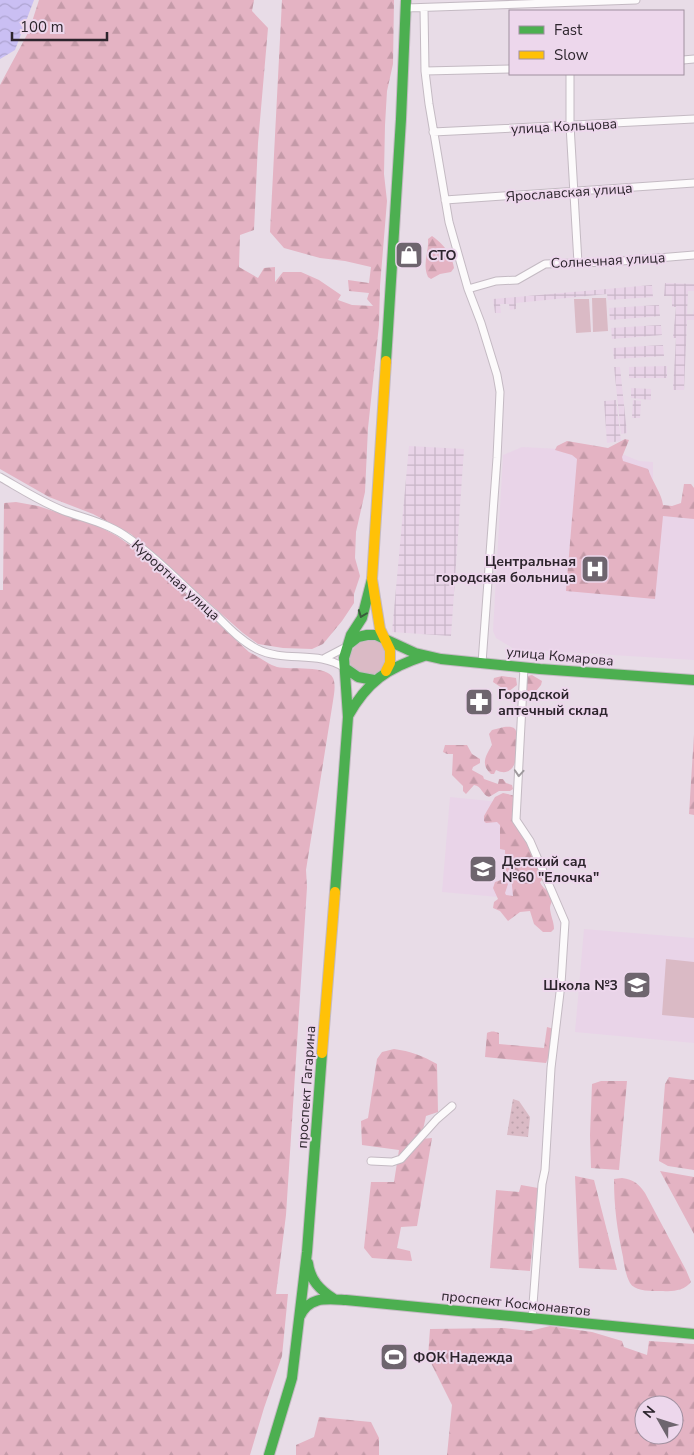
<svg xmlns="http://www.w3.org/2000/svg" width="694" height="1455" viewBox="0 0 694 1455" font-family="'Nunito Sans',sans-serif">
  <defs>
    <pattern id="industrial-grid" width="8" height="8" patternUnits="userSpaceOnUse" patternTransform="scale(1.25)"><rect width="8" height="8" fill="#e9d4e8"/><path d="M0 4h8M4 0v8" fill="none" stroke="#c8b6c7"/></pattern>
    <pattern id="forest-firs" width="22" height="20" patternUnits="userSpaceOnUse" patternTransform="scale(1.25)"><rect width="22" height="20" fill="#e4b3c3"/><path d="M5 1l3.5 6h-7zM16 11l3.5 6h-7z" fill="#c49aa8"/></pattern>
    <pattern id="park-dots" width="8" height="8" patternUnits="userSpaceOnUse" patternTransform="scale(1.25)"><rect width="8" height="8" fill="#dabac5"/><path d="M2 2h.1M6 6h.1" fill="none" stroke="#bba0aa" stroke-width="1.8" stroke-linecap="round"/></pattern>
    <pattern id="water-waves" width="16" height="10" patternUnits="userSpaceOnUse" patternTransform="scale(1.25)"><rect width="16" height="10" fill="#cabff3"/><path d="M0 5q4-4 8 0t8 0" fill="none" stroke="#aea4d1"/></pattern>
  </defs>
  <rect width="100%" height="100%" fill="#e8dce7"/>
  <path fill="#e9d4e8" d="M522 447 617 452 639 461 653 462V506L694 507V660L514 649 496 638 493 631 503 455Z
    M450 797 510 803 521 899 442 892Z
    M584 929 694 938V1043L575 1032Z"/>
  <path fill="url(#industrial-grid)" d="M665 283 694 284V291H688L687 314H693L694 308V320H687L684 390H673L676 338H673L676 307H672V296H664Z
    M652 285 653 297 608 300 607 294 516 303V309L510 310 509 304H500L501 313H495L493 299Z
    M659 305 660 316 610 320 609 308Z
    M661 325 662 335 612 339 611 328Z
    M663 345 664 356 614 359 613 348Z
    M667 366V378H629V367Z
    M614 367H620L627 433 621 434Z
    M631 388 651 389V400L631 398Z
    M616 400 621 441 607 443 604 401Z
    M633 400 641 401 640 418H632Z
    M409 446 464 449 451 636 392 632Z"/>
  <path fill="#dabac5" d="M592 298H606L608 331 593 332Z
    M574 299H589L591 332 576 333Z
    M365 638 378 640 387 650 385 669 368 677 352 668C345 653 354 647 365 638Z
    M666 959 694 962V1018L662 1015Z"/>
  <path fill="url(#forest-firs)" fill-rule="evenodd" d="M39 0H254L252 11 268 28 258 143 254 230 240 235 239 267 258 278 264 268 275 267V282L283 272H301L319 280 341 295 338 300 352 305 373 306 367 299 369 293 349 291 348 280 369 283 371 267 345 261 320 258 284 248 270 232 282 0H394L393 64 387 91 385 125 384 174 387 201 380 286 379 325 368 428 365 492 356 532 355 558 360 576 354 594V603L342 621 323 644 312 649 283 648 258 644 243 633 131 534 93 514 49 497 0 469V85L29 31Z
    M432 236C443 244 452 254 454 268L451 272 440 274 431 279 428 277C422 264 429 252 428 239Z
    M625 439 629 440 622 457 623 461 648 469C652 481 662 494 663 505L672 506 681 503 684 484H691L694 488V519L663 516 655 599 566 591 577 459 572 455 555 450 557 446 567 441 608 448Z
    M16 502 38 506 98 526 117 536 146 557 249 652C258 656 269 665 277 667 290 670 328 665 333 678 336 685 334 694 333 701L306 870 307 887 286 1215 276 1294H288L282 1356 264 1408 250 1455H0V590H3L4 503Z
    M532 675 542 681 541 685 536 691 539 695 537 698 526 695C524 690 524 681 527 676Z
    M502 676 516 678 517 685 508 692 493 682 494 678Z
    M504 727C507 727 512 726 515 729 519 733 522 783 496 770L494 774H491C480 765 486 755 492 745L489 734 492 730Z
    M694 734V815L689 814Z
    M445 745H467L472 754 480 759V763L473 767 472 770 483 776 484 779 498 784 499 779H503L506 783 512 785 513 789 510 791H499L489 797C482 795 482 786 474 785L466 794 463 791V786L452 775 453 754H447L443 752Z
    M503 793 516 796 515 821 529 841 544 878 540 882C542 888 548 890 551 895 554 901 550 903 550 908 550 914 554 922 554 929L551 932H543L534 924 530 911 520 912 508 921 500 911 493 908 494 902 498 899 493 888 495 882 504 879 508 884 505 893 506 895 513 896 511 875 506 871C506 864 505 858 505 850L500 849V825L497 822 486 823 484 821V816L495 797Z
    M547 1027 554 1029 551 1051 546 1063 485 1057 487 1033C491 1031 494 1031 499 1033V1044L544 1048Z
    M394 1049C410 1051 423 1056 437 1064L438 1112 426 1116 421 1139 432 1138 417 1226 401 1227 397 1248 410 1251 412 1261 372 1258 364 1248 371 1182H394L399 1150 362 1145 361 1121 368 1118 377 1059 382 1052Z
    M669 1077 694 1080V1170L668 1166 659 1161 665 1084Z
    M601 1081H627L619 1170 591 1168 590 1135 592 1084Z
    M660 1171 694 1177V1234Z
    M575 1176 594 1180 617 1270 579 1268Z
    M622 1178C634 1180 638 1183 645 1193L686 1270 691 1282C685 1290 673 1292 663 1291 653 1291 635 1292 630 1283 626 1276 624 1265 623 1257 617 1229 614 1207 614 1179Z
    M521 1185 538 1188 530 1271 490 1268 496 1190 519 1192Z
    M550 1326 592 1332 622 1341 624 1347 647 1355 649 1341 694 1344V1455H447L452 1405 428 1357 430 1329 504 1328 530 1331ZM644 1405H674V1435H644Z
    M319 1417 371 1422 379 1438V1455H296V1445L314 1437Z"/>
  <path fill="url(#park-dots)" d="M513 1099 519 1101 530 1117 528 1137 507 1135Z"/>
  <path fill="url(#water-waves)" d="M0 0H34L15 50 0 59Z"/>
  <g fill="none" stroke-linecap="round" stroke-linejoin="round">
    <defs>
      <path id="street" d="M406 8 636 0
        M424 8 425 71 429 104 449 222 468 289 481 323 497 375 500 392 497 458 482 663
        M683 60 694 59
        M425 71 510 69
        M570 74V125L578 263
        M433 132 694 119
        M445 200 694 183
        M468 289 496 281 517 280 545 264 609 262 694 255
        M0 477C21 489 41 502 64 511 84 518 106 523 124 535 157 557 186 589 216 615 228 627 241 641 257 649 285 663 318 650 345 668
        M325 658 346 647
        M524 667 516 820 530 841 565 922 561 984 551 1068 545 1170 542 1184 532 1318
        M371 1161 392 1162 401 1159 437 1119 452 1106"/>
      <path id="fast" d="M386 361 401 119 406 0
        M349 644 358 637 367 635H376L415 653 441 659 540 669 694 680
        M345 668 358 677 374 680
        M348 716C367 682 387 668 424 656
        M335 892 348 717 344 658 351 635 362 618 372 579
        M308 1263C310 1280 320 1290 334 1299
        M300 1316C309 1296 327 1299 346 1300L694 1334
        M269 1455 292 1378 307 1252 322 1053"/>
      <path id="slow" d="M386 361 372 579 380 629 390 650V663L386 671
        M322 1053 335 892"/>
    </defs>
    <use href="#street" stroke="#c4bac3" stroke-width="9"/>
    <use href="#fast" stroke="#c4bac3" stroke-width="12"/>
    <use href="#slow" stroke="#c4bac3" stroke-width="12"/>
    <use href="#street" stroke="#fcfafb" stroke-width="7"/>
    <use href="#fast" stroke="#4caf50" stroke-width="10"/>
    <use href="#slow" stroke="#ffc107" stroke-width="10"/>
  </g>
  <defs><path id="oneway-chevron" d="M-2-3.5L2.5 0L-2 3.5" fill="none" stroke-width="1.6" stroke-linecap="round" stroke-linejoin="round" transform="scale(1.25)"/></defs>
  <use stroke="#395c3b" href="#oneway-chevron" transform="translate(362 614) rotate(111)"/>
  <use stroke="#9f9a9e" href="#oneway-chevron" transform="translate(519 773) rotate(94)"/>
  <defs>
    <symbol id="shop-square" viewBox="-11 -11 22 22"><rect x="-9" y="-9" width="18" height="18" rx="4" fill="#6e656e" stroke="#edd7ec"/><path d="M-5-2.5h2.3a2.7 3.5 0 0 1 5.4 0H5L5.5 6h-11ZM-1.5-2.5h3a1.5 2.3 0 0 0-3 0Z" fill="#fff"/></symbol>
    <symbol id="hospital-square" viewBox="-11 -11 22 22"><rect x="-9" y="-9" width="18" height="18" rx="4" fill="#6e656e" stroke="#edd7ec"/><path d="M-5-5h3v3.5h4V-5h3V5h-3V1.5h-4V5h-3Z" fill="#fff"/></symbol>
    <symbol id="pharmacy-square" viewBox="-11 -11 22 22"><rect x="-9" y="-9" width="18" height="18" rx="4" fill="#6e656e" stroke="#edd7ec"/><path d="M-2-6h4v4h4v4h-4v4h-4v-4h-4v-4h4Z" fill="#fff"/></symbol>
    <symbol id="school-square" viewBox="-11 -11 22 22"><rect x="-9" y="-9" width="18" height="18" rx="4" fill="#6e656e" stroke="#edd7ec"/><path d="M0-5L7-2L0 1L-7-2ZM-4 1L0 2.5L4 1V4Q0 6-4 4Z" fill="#fff"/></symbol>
    <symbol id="stadium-square" viewBox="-11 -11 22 22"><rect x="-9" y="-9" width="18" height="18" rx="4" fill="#6e656e" stroke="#edd7ec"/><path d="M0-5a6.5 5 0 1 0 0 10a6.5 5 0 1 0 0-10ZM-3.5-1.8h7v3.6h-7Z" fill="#fff"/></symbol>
  </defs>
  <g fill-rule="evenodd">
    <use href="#shop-square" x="393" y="239" width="32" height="32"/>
    <use href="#hospital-square" x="579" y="553" width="32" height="32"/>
    <use href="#pharmacy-square" x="463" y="686" width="32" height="32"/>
    <use href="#school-square" x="467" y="853" width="32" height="32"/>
    <use href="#school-square" x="621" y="969" width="32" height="32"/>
    <use href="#stadium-square" x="378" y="1341" width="32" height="32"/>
  </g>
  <g text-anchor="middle" stroke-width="4" stroke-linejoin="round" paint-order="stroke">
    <g font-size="14" fill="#2d252d" stroke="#edd7ec">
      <text transform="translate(564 126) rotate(-3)" y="5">улица Кольцова</text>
      <text transform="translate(569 192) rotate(-4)" y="5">Ярославская улица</text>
      <text transform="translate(608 260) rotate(-3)" y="5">Солнечная улица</text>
      <text transform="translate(176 580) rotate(42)" y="5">Курортная улица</text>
      <text transform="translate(560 656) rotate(5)" y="5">улица Комарова</text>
      <text transform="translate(306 1087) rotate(-86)" y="5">проспект Гагарина</text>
      <text transform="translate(516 1303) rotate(6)" y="5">проспект Космонавтов</text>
    </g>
    <g font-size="14" font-weight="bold" fill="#2d252d" stroke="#edd7ec" text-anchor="start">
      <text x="428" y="260">СТО</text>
      <text x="576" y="566" text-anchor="end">Центральная<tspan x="576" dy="16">городская больница</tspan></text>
      <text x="498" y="699">Городской<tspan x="498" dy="16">аптечный склад</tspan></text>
      <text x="502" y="866">Детский сад<tspan x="502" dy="16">№60 "Елочка"</tspan></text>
      <text x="618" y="990" text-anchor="end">Школа №3</text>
      <text x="413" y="1362">ФОК Надежда</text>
    </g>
  </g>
  <rect x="509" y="10" width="175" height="65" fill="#edd7ec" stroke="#a090a0"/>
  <rect x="519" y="26" width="25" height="8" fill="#4caf50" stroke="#a090a0"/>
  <text x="554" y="35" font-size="15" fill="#2d252d">Fast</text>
  <rect x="519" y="51" width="25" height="8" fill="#ffc107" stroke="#a090a0"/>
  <text x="554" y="60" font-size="15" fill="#2d252d">Slow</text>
  <g transform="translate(659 1420) rotate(309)"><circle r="24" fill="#edd7ec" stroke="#a090a0"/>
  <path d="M0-4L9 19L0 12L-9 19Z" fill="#6e656e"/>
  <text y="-8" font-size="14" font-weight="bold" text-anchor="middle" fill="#2d252d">N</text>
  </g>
  <path d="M12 32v8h95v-8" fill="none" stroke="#2d252d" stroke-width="2.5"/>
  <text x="20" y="32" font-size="15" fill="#2d252d" stroke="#edd7ec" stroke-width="4" paint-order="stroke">100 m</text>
</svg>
